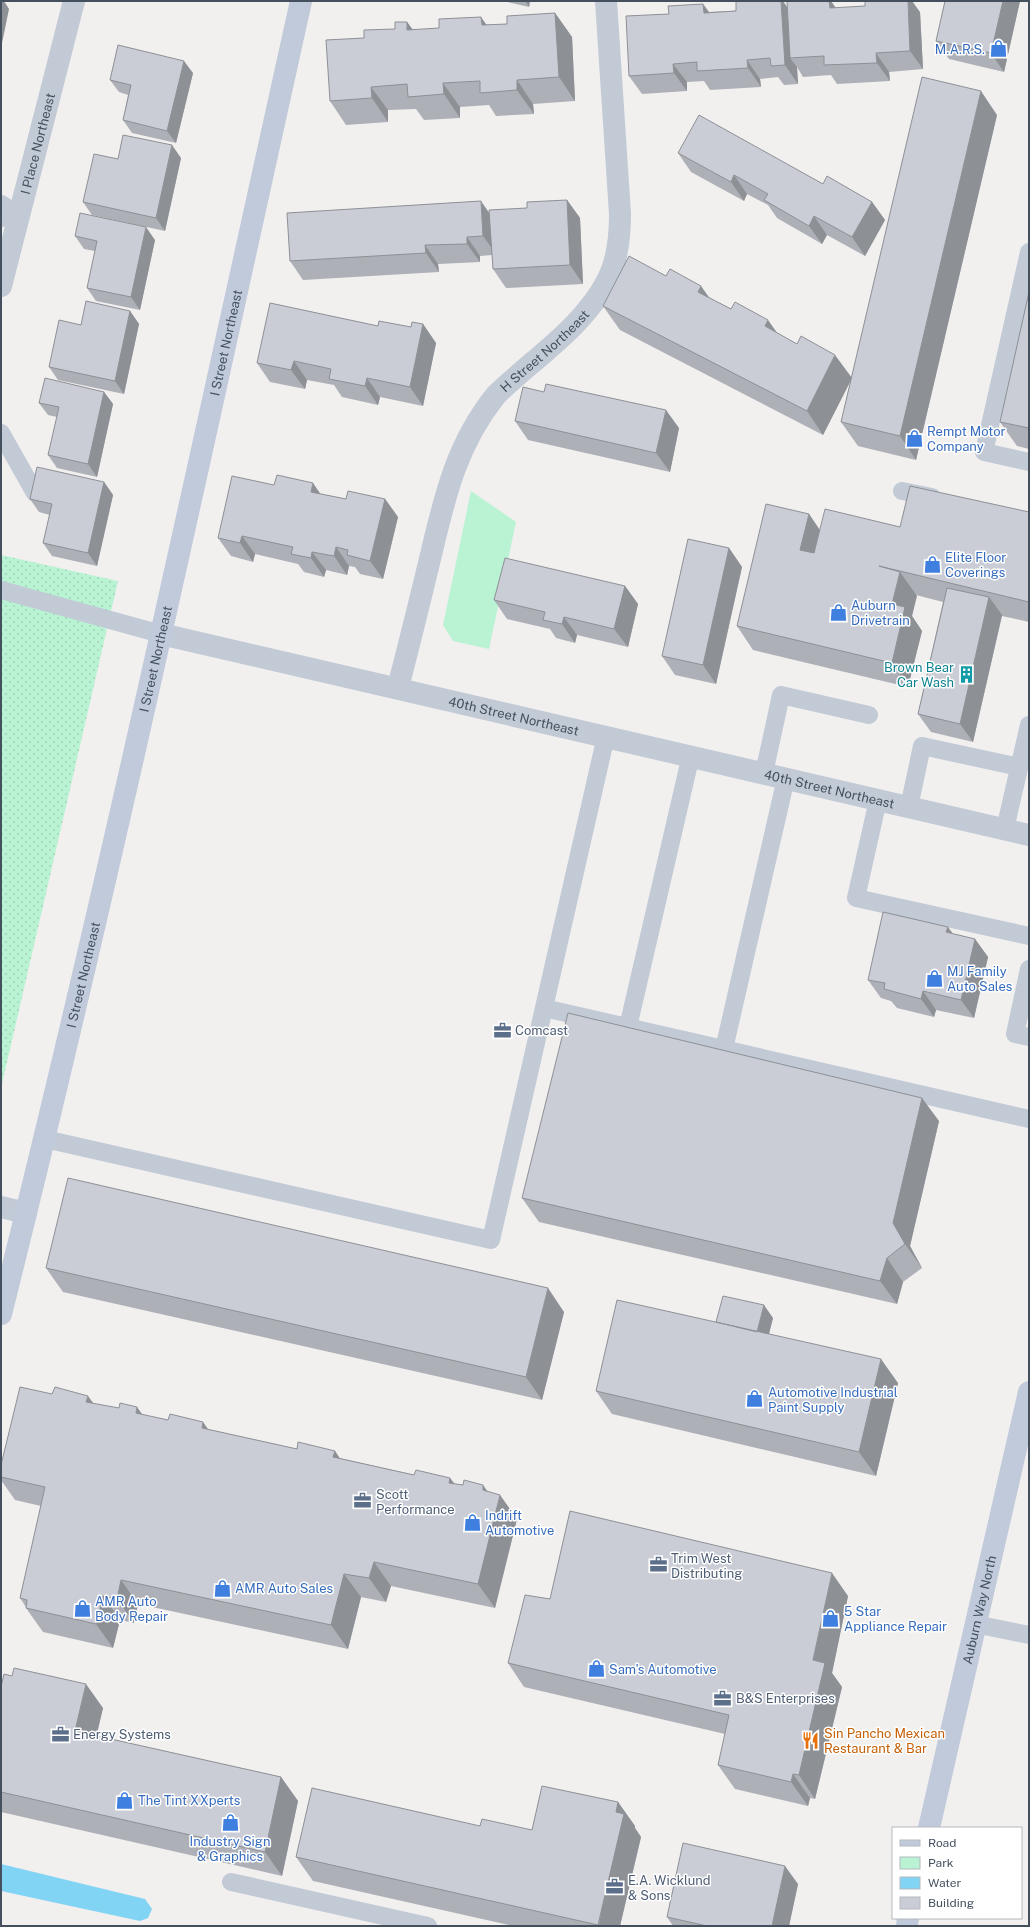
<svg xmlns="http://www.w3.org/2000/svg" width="1030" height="1927" viewBox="0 0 1030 1927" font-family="'Public Sans',sans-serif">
  <defs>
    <pattern id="grass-dots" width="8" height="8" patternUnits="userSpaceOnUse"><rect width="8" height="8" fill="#b9f3d4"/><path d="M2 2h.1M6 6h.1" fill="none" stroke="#a0d2b8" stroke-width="1.8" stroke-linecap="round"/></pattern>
  </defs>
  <rect width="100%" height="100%" fill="#f2efef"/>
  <path fill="url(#grass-dots)" d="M1 555 118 581 1 1088Z"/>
  <path fill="#b9f3d4" d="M471 491 516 522 489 649 453 641 443 625Z"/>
  <path fill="#82d4f5" d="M1 1864 145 1899 152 1909 148 1918 140 1921 1 1891Z"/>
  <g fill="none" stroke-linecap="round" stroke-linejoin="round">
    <path stroke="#c1cad5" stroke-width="18" d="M1 204 19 215 1 218
      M1029 252 984 452 1029 462
      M1 433 35 493
      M902 491 932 497
      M1 590 161 634
      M764 773 781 695 869 715
      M878 800 856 898 1029 936
      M909 807 922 746 1019 767
      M1005 829 1029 725
      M1029 969 1015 1034 1029 1037
      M544 1008 1029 1119
      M628 1027 691 755
      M724 1049 786 778
      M45 1139 491 1240 606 736
      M975 1624 1029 1635
      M231 1882 428 1926"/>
    <g stroke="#c1cad5" stroke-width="22">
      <path id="s1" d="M1 286 74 1"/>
      <path id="s2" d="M161 634 1029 835"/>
      <path id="s3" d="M398 687C409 646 419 604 429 563 444 500 455 446 496 395 534 358 584 327 608 279 618 259 620 236 620 214L606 1"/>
      <path d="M1 1207 26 1213"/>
    </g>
    <g stroke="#c0cada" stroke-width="22">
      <path id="s4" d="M1 1314C110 879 204 439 301 1"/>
      <path id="s5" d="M929 1828 1029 1392"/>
      <path d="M907 1926 908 1918"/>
    </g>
  </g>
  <path fill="#aeb0b7" d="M503 1H530L529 7Z
    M790 1H831L835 8 920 12 923 69 889 72 890 81 837 84 831 75 803 77 797 67 798 84 784 85 778 77 760 79 761 87 710 90 704 81 687 82V91L642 94 629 76 669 14 703 4 709 12 788 8Z
    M945 1H1020L1004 72 949 59 936 41Z
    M555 13 572 37 575 101 533 104 534 114 496 116 489 105 460 107V118L424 120 416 109 388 110V122L346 125 330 101 364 38 395 29 407 22 413 30 507 24Z
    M193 73 176 143 132 133 123 120 128 95 119 92 110 80Z
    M997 115 916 460 858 446 841 422 851 380 823 435 620 330 603 306 666 276 710 298 777 333 851 378Z
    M678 153 823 184 872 202 885 220 865 256 827 235 822 244 777 218 768 205 747 194 744 201 691 172Z
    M181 158 165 231 92 215 83 202Z
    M567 200 580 218 583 284 506 288 493 269 492 255 480 256V262L438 264 439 272 303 280 290 261 490 214 527 208Z
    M75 236 155 240 140 310 96 301 87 288 95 251 84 249Z
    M1029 292V449L1017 446 1000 422Z
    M130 311 139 324 124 394 58 380 49 367 81 325Z
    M423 324 436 343 423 406 380 397 378 405 342 397 334 385 307 380 305 389 270 382 257 363Z
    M104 392 113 404 97 477 57 468 48 455 57 417 48 415 39 403Z
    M515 421 679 428 670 472 528 440Z
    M104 482 113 495 97 566 52 556 43 543 50 515 39 512 30 499Z
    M320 494 346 499H385L398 517 383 579 360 574 355 567 349 566 347 575 326 570 324 577 304 572 298 564 255 554 253 562 231 556 218 538Z
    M1029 512V622L1002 616 973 742 931 732 918 714 943 602 916 595 912 616 922 631 908 687 753 650 737 626 809 514 820 530 900 527Z
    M729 548 742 567 716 684 675 675 662 656Z
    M625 586 638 604 628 647 577 635 575 643 556 638 550 629 507 619 494 600Z
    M953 934 975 939 988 957 974 1018 936 1010 934 1017 897 1008 891 1001 881 998 868 980Z
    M939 1121 910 1246 922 1268 903 1282 897 1304 539 1222 522 1198Z
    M46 1268 564 1312 542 1400 63 1292Z
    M773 1318 769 1334 898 1383 876 1476 612 1414 596 1391 716 1322Z
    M94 1404 297 1449 335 1451 339 1458 414 1475 450 1478 455 1484 488 1492 517 1519 495 1608 391 1586 386 1602 361 1597 348 1649 138 1604 134 1623 120 1620 113 1648 43 1632 26 1608V1607L20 1598 41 1506 15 1500 1 1480V1465Z
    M848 1596 832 1673 842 1687 815 1799 810 1798 808 1806 735 1789 718 1765 725 1734 524 1687 508 1663 550 1599Z
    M1 1687 103 1708 96 1736 281 1777 298 1801 282 1876 1 1812Z
    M618 1802 635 1826V1828L641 1837 620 1926H513L313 1881 296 1857 480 1826 532 1830Z
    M798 1884 789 1926H673L667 1917Z"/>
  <path fill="#8d9095" d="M1 1H4L9 9 1 48Z
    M525 1H530L529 7Z
    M781 1H783L794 17 790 58 797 67 798 84 785 65Z
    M829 1H831L842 17 830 8Z
    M908 1H912L920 12 923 69 910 51Z
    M1003 1H1020L1004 72 991 53Z
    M703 4 717 23 704 13Z
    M555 13 572 37 575 101 559 77Z
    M481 17 498 41 482 25Z
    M407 22 424 45 407 30Z
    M876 53 889 72 890 81 877 63Z
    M747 60 760 79 761 87 748 68Z
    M184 61 193 73 176 143 167 131Z
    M673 64 687 82V91L674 73Z
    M517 80 533 104 534 114 517 90Z
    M443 83 460 107V118L444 94Z
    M371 87 388 110V122L372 98Z
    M981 91 997 115 916 460 900 436Z
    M172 145 181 158 165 231 156 218Z
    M734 175 747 194 744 201 731 182Z
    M567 200 580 218 583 284 570 265Z
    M481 201 494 220 496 254 483 236Z
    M872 202 885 220 865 256 852 237Z
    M814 216 827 235 822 244 809 226Z
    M146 227 155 240 140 310 131 297Z
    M467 237 480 256V262L467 244Z
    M425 245 438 264 439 272 426 253Z
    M701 286 718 310 698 292Z
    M130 311 139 324 124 394 115 381Z
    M768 320 785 344 765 326Z
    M423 324 436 343 423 406 410 387Z
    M835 355 852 378 823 435 807 411Z
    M294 361 307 380 305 389 291 370Z
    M367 378 380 397 378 405 365 386Z
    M104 392 113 404 97 477 88 464Z
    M666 410 679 428 670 472 656 453Z
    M104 482 113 495 97 566 88 553Z
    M313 483 326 502 311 492Z
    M385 499 398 517 383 579 370 561Z
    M809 514 825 538 817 574 800 550Z
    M242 536 255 554 253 562 240 543Z
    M336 547 349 566 347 575 334 556Z
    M729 548 742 567 716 684 703 665Z
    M312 552 326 570 324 577 311 558Z
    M900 572 917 596 912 616 922 631 908 687 892 663V604Z
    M625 586 638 604 628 647 614 629Z
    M989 597 1002 615 973 742 960 724Z
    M564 617 577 635 575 643 562 624Z
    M948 927 961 945 946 932Z
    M975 939 988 957 974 1018 961 1000Z
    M923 991 936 1010 934 1017 921 999Z
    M922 1098 939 1121 910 1246 922 1268 905 1244 893 1223Z
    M887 1258 903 1282 897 1304 880 1281Z
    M548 1288 564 1312 542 1400 526 1377Z
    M764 1305 773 1318 765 1349 756 1336Z
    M881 1359 898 1383 876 1476 859 1452Z
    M88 1396 105 1419 86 1402Z
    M137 1407 154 1431 136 1413Z
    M203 1422 220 1446 202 1428Z
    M335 1451 351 1475 333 1457Z
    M450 1478 467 1502 449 1483Z
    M483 1485 498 1506 500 1495 517 1519 495 1608 478 1584Z
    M374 1562 391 1586 386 1602 369 1578Z
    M832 1573 848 1596 832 1673 842 1687 815 1799 799 1775 813 1660Z
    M344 1574 361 1597 348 1649 331 1625Z
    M121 1580 138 1604 134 1623 117 1599Z
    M103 1596 120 1620 113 1648 96 1624Z
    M86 1684 103 1708 92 1755 75 1731Z
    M793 1774 810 1798 808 1806 791 1782Z
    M281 1777 298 1801 282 1876 265 1852Z
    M618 1802 635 1826V1828L641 1837 620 1926H599L616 1812Z
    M785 1866 798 1884 789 1926H772Z"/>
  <path fill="#cacdd5" stroke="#8d9095" d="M736 1H781L785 65 771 66 770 58 747 60 748 68 697 71V62L673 64 674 73 629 76 626 16 669 14 668 6 703 4 704 13 736 11Z
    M787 1H829L830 8 865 6V1H908L910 51 876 53 877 63 824 65V56L790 58Z
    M945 1H1003L991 53 936 41Z
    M555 13 559 77 517 80V90L480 93V81L443 83 444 94 408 97 407 84 371 87 372 98 330 101 326 40 364 38V30L395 29V22H407V30L439 28V19L481 17 482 25 507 24V16Z
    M118 45 184 61 167 131 123 120 131 85 110 80Z
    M922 77 981 91 900 436 841 422Z
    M699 115 823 184 827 176 872 202 852 237 814 216 809 226 764 200 768 194 734 175 731 182 678 153Z
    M123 135 172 145 156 218 83 202 94 154 118 159Z
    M567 200 570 265 493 269 489 210 527 208V202Z
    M481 201 483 236 467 237V244L425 245 426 253 290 261 287 213Z
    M80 213 146 227 131 297 87 288 97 241 75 236Z
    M629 256 666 276 670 269 701 286 698 292 731 309 735 302 768 320 765 326 797 344 801 336 835 355 807 411 603 306Z
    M1029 292V428L1000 422Z
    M86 301 130 311 115 381 49 367 59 320 81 325Z
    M270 303 378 326 379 321 411 327 412 322 423 324 410 387 367 378 365 386 329 379 331 369 294 361 291 370 257 363Z
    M45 378 104 392 88 464 48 455 59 407 39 403Z
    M546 384 666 410 656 453 515 421 523 387 544 392Z
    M37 467 104 482 88 553 43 543 52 504 30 499Z
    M277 475 313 483 311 492 346 499 348 491 385 499 370 561 347 555 348 550 336 547 334 556 312 552 311 558 291 554 293 547 242 536 240 543 218 538 232 476 274 485Z
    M910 486 1029 512V602L879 566 900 572 892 604 905 607 892 663 737 626 766 504 809 514 800 550 814 553 825 509 900 527Z
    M688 539 729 548 703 665 662 656Z
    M505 558 625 586 614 629 564 617 562 624 543 620 545 612 494 600Z
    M947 588 989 597 960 724 918 714Z
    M883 912 948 927 946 932 975 939 961 1000 923 991 921 999 884 989 885 983 868 980Z
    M568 1013 922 1098 893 1223 905 1244 887 1258 880 1281 522 1198Z
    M68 1178 548 1288 526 1377 46 1268Z
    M723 1296 764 1305 757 1332 716 1322Z
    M617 1300 881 1359 859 1452 596 1391Z
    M20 1387 52 1394 55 1387 88 1396 86 1402 119 1408 120 1403 137 1407 136 1413 168 1420 170 1414 203 1422 202 1428 297 1449 298 1442 335 1451 333 1457 414 1475 416 1470 450 1478 449 1483 463 1485 464 1480 483 1485V1490L500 1495 478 1584 374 1562 369 1578 344 1574 331 1625 121 1580 117 1599 103 1596 96 1624 26 1608 27 1600 20 1598 45 1487 1 1477V1465Z
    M570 1511 832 1573 813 1660 825 1663 799 1775 793 1774 791 1782 718 1765 729 1715 508 1663 525 1595 550 1599Z
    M14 1668 86 1684 75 1731 281 1777 265 1852 1 1792V1687L4 1674 12 1676Z
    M542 1786 618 1802 616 1812 624 1814 598 1925 296 1857 312 1788 480 1826 482 1819 532 1830Z
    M683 1843 785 1866 772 1926H707L667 1917Z"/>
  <defs>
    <symbol id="shop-bare" viewBox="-9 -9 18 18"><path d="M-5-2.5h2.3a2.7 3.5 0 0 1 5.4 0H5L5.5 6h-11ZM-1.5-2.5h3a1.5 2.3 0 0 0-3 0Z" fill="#3f7fe0" stroke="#fff" stroke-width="2.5" paint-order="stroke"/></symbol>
    <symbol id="building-bare" viewBox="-9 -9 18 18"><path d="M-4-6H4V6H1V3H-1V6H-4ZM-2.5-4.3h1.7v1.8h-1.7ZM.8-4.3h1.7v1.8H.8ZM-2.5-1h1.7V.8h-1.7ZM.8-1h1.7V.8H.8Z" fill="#0f9aa8" stroke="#fff" stroke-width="2.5" paint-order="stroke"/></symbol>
    <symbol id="office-bare" viewBox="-9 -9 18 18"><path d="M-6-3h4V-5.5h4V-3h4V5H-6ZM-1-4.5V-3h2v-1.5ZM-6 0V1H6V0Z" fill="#5c6f8a" stroke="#fff" stroke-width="2.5" paint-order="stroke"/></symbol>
    <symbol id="restaurant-bare" viewBox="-9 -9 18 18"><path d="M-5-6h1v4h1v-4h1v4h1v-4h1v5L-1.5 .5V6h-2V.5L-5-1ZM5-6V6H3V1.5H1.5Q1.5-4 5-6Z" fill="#e8710a" stroke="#fff" stroke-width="2.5" paint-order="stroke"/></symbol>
  </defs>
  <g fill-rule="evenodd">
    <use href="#shop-bare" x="986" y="36" width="25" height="25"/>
    <use href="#shop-bare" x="902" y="426" width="25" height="25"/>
    <use href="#shop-bare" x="920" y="552" width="25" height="25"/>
    <use href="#shop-bare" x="826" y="600" width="25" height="25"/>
    <use href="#building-bare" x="954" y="662" width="25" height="25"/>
    <use href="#shop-bare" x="922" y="966" width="25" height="25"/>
    <use href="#office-bare" x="490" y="1018" width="25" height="25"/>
    <use href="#shop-bare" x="742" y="1386" width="25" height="25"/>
    <use href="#office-bare" x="350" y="1488" width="25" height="25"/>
    <use href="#shop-bare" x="460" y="1510" width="25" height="25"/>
    <use href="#office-bare" x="646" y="1552" width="25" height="25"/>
    <use href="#shop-bare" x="210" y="1576" width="25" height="25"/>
    <use href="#shop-bare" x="70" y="1596" width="25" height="25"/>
    <use href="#shop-bare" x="818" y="1606" width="25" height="25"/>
    <use href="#shop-bare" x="584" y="1656" width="25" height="25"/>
    <use href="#office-bare" x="710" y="1686" width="25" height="25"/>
    <use href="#office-bare" x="48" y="1722" width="25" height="25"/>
    <use href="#restaurant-bare" x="798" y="1728" width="25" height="25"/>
    <use href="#shop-bare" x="112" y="1788" width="25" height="25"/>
    <use href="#shop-bare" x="218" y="1810" width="25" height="25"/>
    <use href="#office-bare" x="602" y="1874" width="25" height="25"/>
  </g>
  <g text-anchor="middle" stroke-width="3" stroke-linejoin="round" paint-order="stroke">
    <g font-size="13" fill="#366cbe" stroke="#fff" text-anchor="start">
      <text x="985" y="54" text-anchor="end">M.A.R.S.</text>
      <text x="927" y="436">Rempt Motor<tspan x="927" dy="15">Company</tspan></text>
      <text x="945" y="562">Elite Floor<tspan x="945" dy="15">Coverings</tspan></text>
      <text x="851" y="610">Auburn<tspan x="851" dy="15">Drivetrain</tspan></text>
      <text x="947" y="976">MJ Family<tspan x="947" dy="15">Auto Sales</tspan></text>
      <text x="768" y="1397">Automotive Industrial<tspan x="768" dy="15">Paint Supply</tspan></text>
      <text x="485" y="1520">Indrift<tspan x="485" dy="15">Automotive</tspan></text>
      <text x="235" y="1593">AMR Auto Sales</text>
      <text x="95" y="1606">AMR Auto<tspan x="95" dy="15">Body Repair</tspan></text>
      <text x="844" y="1616">5 Star<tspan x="844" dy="15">Appliance Repair</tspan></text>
      <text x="609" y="1674">Sam's Automotive</text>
      <text x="138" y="1805">The Tint XXperts</text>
      <text x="230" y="1846" text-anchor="middle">Industry Sign<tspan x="230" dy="15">&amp; Graphics</tspan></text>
    </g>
    <g font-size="13" fill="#45505f" stroke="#fff">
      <text dy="5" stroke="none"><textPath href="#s1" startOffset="147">I Place Northeast</textPath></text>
      <text dy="5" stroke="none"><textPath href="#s4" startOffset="997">I Street Northeast</textPath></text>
      <text dy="5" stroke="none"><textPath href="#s3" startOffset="376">H Street Northeast</textPath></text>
      <text dy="5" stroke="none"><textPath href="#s4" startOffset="673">I Street Northeast</textPath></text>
      <text dy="5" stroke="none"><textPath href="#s2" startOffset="362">40th Street Northeast</textPath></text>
      <text dy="5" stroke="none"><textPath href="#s2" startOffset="686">40th Street Northeast</textPath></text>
      <text dy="5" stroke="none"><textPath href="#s4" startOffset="349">I Street Northeast</textPath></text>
      <text dy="5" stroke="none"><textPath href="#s5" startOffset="224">Auburn Way North</textPath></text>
    </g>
    <g font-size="13" fill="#0d838f" stroke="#fff" text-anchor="end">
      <text x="954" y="672">Brown Bear<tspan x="954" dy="15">Car Wash</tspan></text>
    </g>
    <g font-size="13" fill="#4e5e75" stroke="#fff" text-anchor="start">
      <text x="515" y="1035">Comcast</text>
      <text x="376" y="1499">Scott<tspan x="376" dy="15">Performance</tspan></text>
      <text x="671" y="1563">Trim West<tspan x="671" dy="15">Distributing</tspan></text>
      <text x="736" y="1703">B&amp;S Enterprises</text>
      <text x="73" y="1739">Energy Systems</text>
      <text x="628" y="1885">E.A. Wicklund<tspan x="628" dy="15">&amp; Sons</tspan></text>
    </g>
    <g font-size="13" fill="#c56008" stroke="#fff" text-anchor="start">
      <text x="824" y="1738">Sin Pancho Mexican<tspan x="824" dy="15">Restaurant &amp; Bar</tspan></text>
    </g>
  </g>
  <rect width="1030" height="1927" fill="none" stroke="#45505f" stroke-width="4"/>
  <rect x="892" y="1827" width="130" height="92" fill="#ffffff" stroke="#b5b9bf"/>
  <rect x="900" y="1840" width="20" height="6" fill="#c0cada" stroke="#b5b9bf"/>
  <text x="928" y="1847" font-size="12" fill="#45505f">Road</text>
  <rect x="900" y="1857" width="20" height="12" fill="#b9f3d4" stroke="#b5b9bf"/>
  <text x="928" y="1867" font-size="12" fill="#45505f">Park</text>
  <rect x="900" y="1877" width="20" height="12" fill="#82d4f5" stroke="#b5b9bf"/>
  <text x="928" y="1887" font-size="12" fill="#45505f">Water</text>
  <rect x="900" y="1897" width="20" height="12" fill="#cacdd5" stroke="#b5b9bf"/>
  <text x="928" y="1907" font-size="12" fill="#45505f">Building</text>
</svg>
